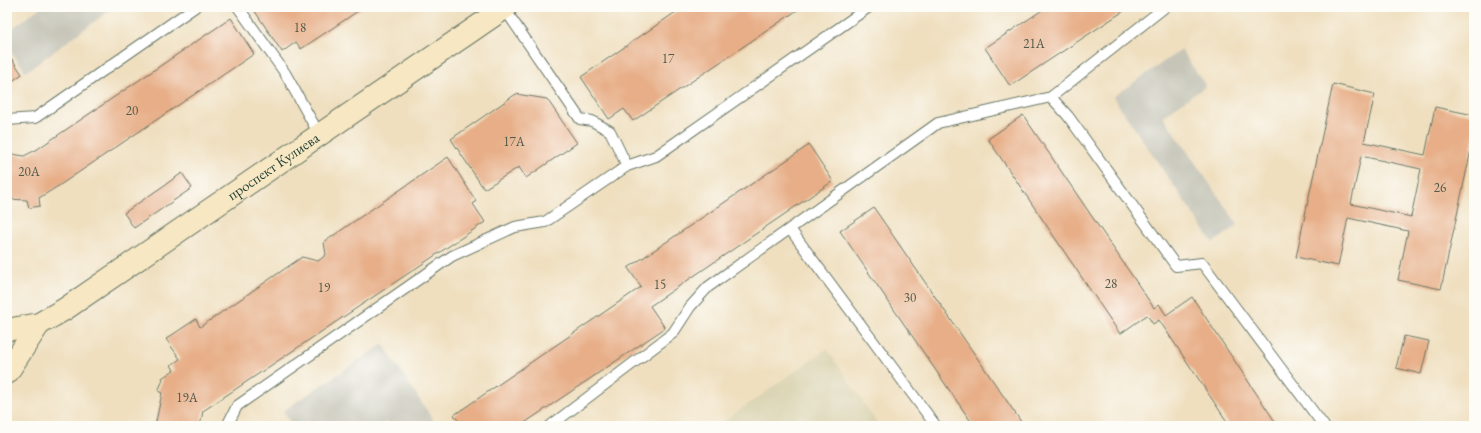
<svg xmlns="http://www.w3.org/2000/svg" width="1481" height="433" viewBox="0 0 1481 433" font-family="'EB Garamond',serif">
  <rect width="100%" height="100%" fill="#fdfcf7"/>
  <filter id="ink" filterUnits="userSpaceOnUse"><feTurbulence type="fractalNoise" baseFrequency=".025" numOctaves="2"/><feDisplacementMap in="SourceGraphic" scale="8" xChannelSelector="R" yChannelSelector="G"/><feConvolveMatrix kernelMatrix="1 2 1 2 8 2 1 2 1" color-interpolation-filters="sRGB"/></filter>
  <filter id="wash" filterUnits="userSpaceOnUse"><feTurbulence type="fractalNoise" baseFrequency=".012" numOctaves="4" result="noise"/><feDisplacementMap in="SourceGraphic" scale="16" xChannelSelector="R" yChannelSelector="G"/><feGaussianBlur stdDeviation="0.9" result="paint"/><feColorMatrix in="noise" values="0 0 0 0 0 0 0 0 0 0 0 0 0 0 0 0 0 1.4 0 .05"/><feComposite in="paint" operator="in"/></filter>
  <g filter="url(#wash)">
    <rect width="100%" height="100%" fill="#efdfbf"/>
    <path fill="#dcd5b5" d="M827 349 879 426H717Z"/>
    <path fill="#c6c5b8" d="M41 7H114L26 72 7 47V32Z
      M1181 50 1206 86 1163 116 1238 225 1213 243 1113 97Z
      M383 344 437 426H389L386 422 380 426H293L283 411Z"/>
    <g id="blocks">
      <path fill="#e7ae87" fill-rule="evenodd" d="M252 7H364L301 49 296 42 282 52Z
        M683 7H802L633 121 624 109 609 119 581 77Z
        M1047 7H1130L1010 86 985 48Z
        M231 18 254 54 60 185 39 198 40 206 29 208 27 200 7 199V153L24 156 36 150Z
        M7 52 22 74 7 85Z
        M1333 84 1375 94 1364 142 1425 155 1435 107 1474 115V136L1441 289 1398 280 1408 231 1348 218 1338 266 1296 257ZM1361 156 1421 169 1411 217 1351 204Z
        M516 94 547 99 577 143 526 178 519 167 484 189 451 139Z
        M1023 115 1154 308 1159 304 1166 315 1192 297 1278 426H1230L1159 320 1153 324 1147 315 1120 334 988 139Z
        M809 145 833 181 650 306 665 328 520 426H462L454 415 641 287 628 268Z
        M448 157 476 201 473 204 485 222 203 411 200 426H155L162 393 158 391 163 380 162 378 174 370 171 365 180 359 166 339 196 319 200 327 302 257 318 261 326 255 324 242Z
        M182 173 192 188 134 228 124 213Z
        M874 208 1024 426H974L840 231Z
        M1404 336 1429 341 1421 374 1396 368Z"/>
    </g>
  </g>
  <g filter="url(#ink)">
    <use href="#blocks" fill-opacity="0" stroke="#687665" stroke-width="1"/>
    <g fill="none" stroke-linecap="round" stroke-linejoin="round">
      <defs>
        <path id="lane" d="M238 7 285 73 319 134
          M1165 7 1051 97 1068 116 1176 266 1202 263 1324 426
          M7 120 35 118 195 7
          M627 166 656 156 869 7
          M790 229 936 426
          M227 426 237 406 452 256 515 227 545 222 627 166 610 131 592 121 580 119 504 8
          M550 426 673 333 690 307 708 287 938 123 1051 97"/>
        <g id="secondary">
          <path id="s1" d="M7 330 39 324 65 309 506 7"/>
          <path d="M7 373 39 324"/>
        </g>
      </defs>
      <use href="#lane" stroke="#687665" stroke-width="12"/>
      <use href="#secondary" stroke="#687665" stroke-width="24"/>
      <use href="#lane" stroke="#fff" stroke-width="10"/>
      <use href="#secondary" stroke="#f7e8c3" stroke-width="22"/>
    </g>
  </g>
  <g text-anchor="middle" stroke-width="3" stroke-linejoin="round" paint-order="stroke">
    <g font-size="13" fill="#515949">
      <text x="300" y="32">18</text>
      <text x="1034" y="48">21А</text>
      <text x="668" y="63">17</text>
      <text x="132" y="115">20</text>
      <text x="514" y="146">17А</text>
      <text x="29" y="176">20А</text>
      <text x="1440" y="192">26</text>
      <text x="1111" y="288">28</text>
      <text x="660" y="289">15</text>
      <text x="324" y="292">19</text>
      <text x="910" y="302">30</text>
      <text x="187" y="402">19А</text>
    </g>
    <g font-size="15" fill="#1f3d34" stroke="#fdfcf7">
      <text dy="5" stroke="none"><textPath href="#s1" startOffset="315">проспект Кулиева</textPath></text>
    </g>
  </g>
  <rect width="1481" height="433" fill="none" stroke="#fdfcf7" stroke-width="24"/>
</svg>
